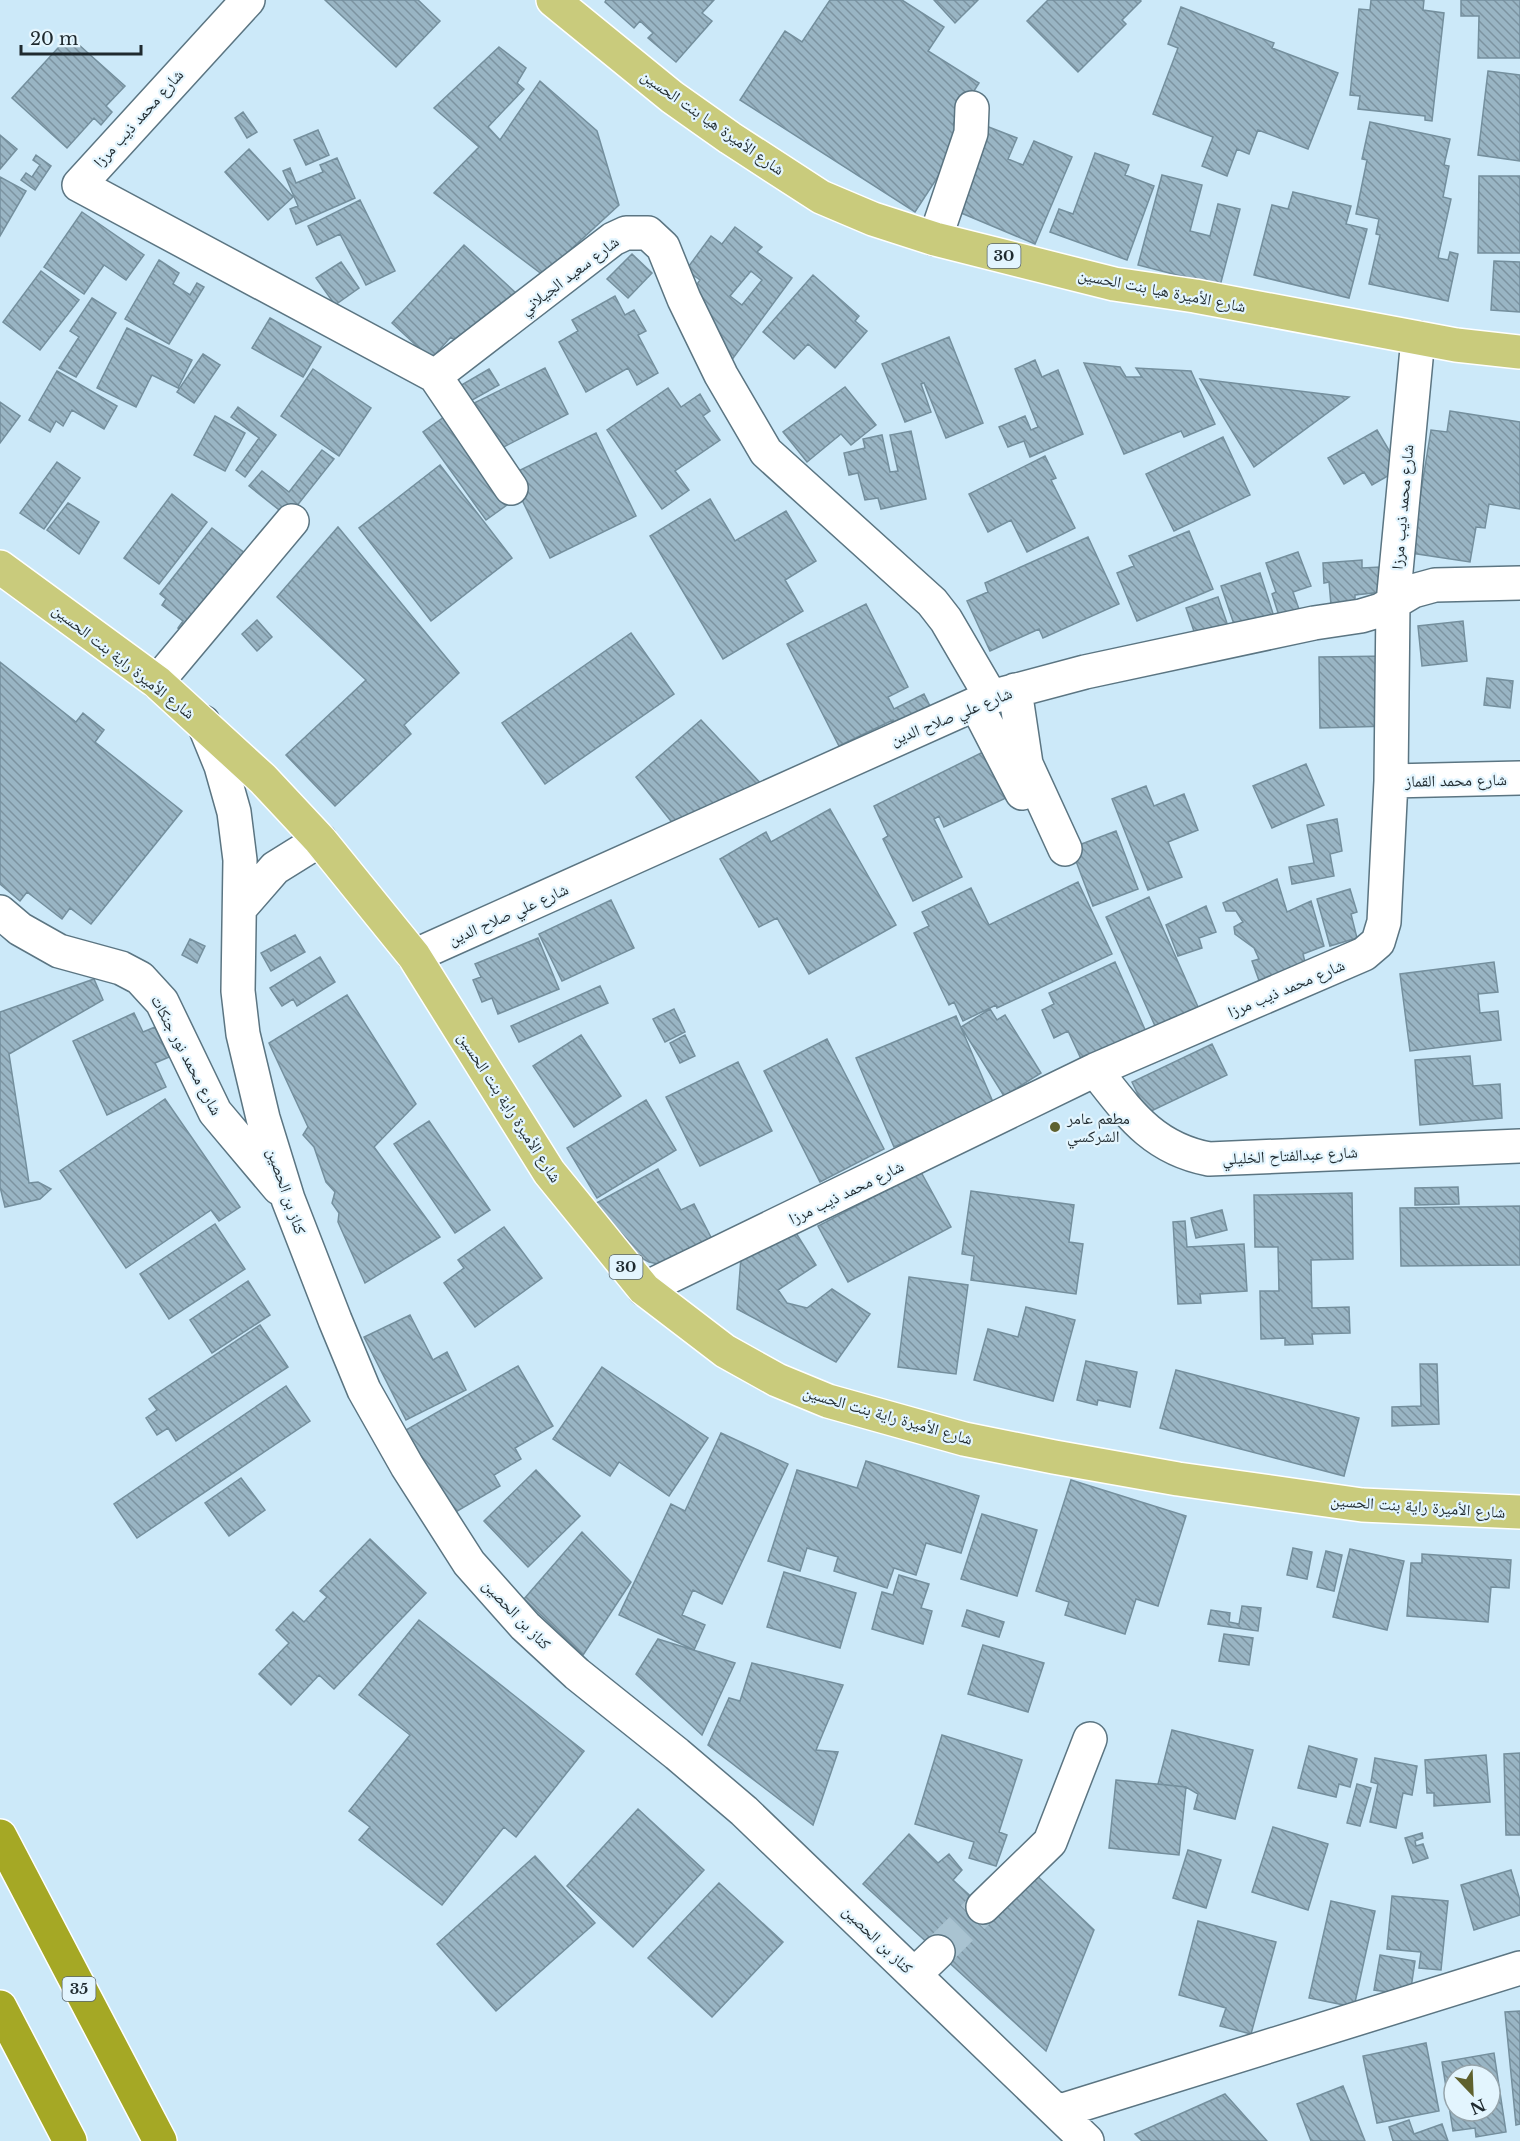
<svg xmlns="http://www.w3.org/2000/svg" width="1520" height="2141" viewBox="0 0 1520 2141" font-family="'Libre Baskerville','Noto Naskh Arabic',serif">
  <defs>
    <pattern id="building-back-hatch" width="6" height="6" patternUnits="userSpaceOnUse" patternTransform="scale(1.5)"><rect width="6" height="6" fill="#99b5c4"/><path d="M-1 5l2 2M0 0l6 6M5-1l2 2" fill="none" stroke="#7c93a0"/></pattern>
  </defs>
  <rect width="100%" height="100%" fill="#cce9f9"/>
  <path fill="url(#building-back-hatch)" stroke="#748f9d" stroke-width="1.5" fill-rule="evenodd" d="M325 0H418L440 21 396 67Z
    M606 0H714L702 13 712 21 676 62 648 38 653 33 640 21 634 28 605 2Z
    M830 0H902L944 27 928 51 979 83 953 124 967 132 915 212 740 100 785 31 802 42Z
    M934 0H978L955 23Z
    M1048 0H1140L1141 1 1122 20 1126 24 1078 72 1027 21Z
    M1371 0H1424L1423 10 1444 13 1432 121 1425 120V116L1358 109 1360 96 1350 95 1359 9 1370 10Z
    M1461 0H1520V58H1478L1479 16H1461Z
    M1181 7 1274 43 1272 48 1338 73 1308 149 1258 130 1249 154 1237 149 1227 176 1202 166 1213 137 1153 114 1178 48 1168 44Z
    M69 36 125 86 106 106 112 112 101 125 94 118 67 148 12 98Z
    M499 47 526 68 517 83 524 89 488 127 500 140 540 81 597 131 619 205 543 275 434 193 479 147 434 108Z
    M1488 71 1520 75V161L1478 155Z
    M243 112 257 132 247 138 235 118Z
    M1370 122 1450 139 1444 165 1449 166 1443 197 1451 199 1438 258 1448 260 1450 252 1458 254 1448 301 1369 284 1380 235 1376 234 1379 219 1356 214 1367 160 1362 159Z
    M981 124 1017 138 1008 159 1023 165 1034 141 1072 157 1035 244 947 207Z
    M318 130 329 155 306 165 294 140Z
    M0 135 17 149 0 169Z
    M249 149 293 197 268 220 225 172Z
    M1095 153 1129 165 1125 175 1154 186 1127 260 1050 232 1059 209 1073 214Z
    M36 155 51 166 35 190 21 180 26 173 32 177 40 165 33 160Z
    M337 158 355 198 296 224 290 209 298 206 283 171 290 168 296 183 323 172 320 165Z
    M1162 175 1202 185 1190 231 1210 236 1218 204 1240 209 1220 286 1138 265Z
    M1479 176H1520V253H1478Z
    M0 177 26 191 0 236Z
    M1293 192 1351 206 1346 224 1367 229 1349 298 1254 275 1272 205 1288 209Z
    M360 200 395 271 366 285 340 234 317 245 308 226Z
    M82 212 144 255 126 280 104 265 84 294 44 267Z
    M735 227 762 247 757 252 792 278 731 361 690 294 700 280 686 270 711 236 722 244ZM751 271 762 280 742 305 730 296Z
    M464 245 517 294 465 350 451 337 431 359 392 323Z
    M632 254 652 273 628 298 607 279Z
    M159 260 179 273 173 284 190 295 197 283 204 287 169 344 125 319Z
    M1494 261 1520 262V312L1491 310Z
    M341 262 359 288 335 305 316 278Z
    M41 271 79 300 40 350 3 322Z
    M813 275 859 316 855 321 867 331 835 368 808 344 794 359 763 332Z
    M615 296 625 315 634 310 646 331 638 335 658 373 637 385 628 368 586 392 559 342 578 331 572 320Z
    M92 298 116 313 76 377 59 368 79 337 70 331Z
    M270 318 321 347 303 377 252 348Z
    M127 328 192 360 178 388 152 375 136 407 97 388Z
    M949 337 983 423 946 438 924 383 921 384 931 412 905 422 882 364Z
    M203 354 220 365 194 403 177 392Z
    M1035 360 1042 377 1058 370 1083 434 1030 457 1024 441 1008 447 999 427 1025 416 1031 430 1038 427 1015 369Z
    M1084 363 1120 367 1126 377H1142L1136 368 1191 371 1215 424 1184 437 1181 431 1124 454Z
    M545 368 568 414 490 454 466 407Z
    M313 369 371 408 339 456 281 416Z
    M489 369 499 385 467 403 458 387Z
    M57 371 117 406 104 429 72 410 63 426 56 421 50 432 29 420Z
    M1200 379 1349 397 1254 467Z
    M845 387 876 425 851 445 841 434 807 462 783 432Z
    M668 388 681 407 700 394 710 411 703 416 720 440 675 471 689 490 662 509 607 430Z
    M0 402 20 416 0 443Z
    M238 407 276 435 245 477 236 470 259 438 231 417Z
    M1450 411 1520 422V509L1489 504 1485 528 1476 527 1470 562 1411 553 1431 430 1447 432Z
    M451 412 514 500 486 520 423 432Z
    M215 416 245 433 225 471 194 455Z
    M1377 430 1400 469 1372 485 1364 472 1344 484 1328 458Z
    M911 431 926 499 881 509 878 498 865 500 858 473 849 475 844 453 865 448 863 439 882 435 890 472 898 471 890 435Z
    M596 433 636 516 550 558 510 475Z
    M1223 437 1250 495 1174 531 1146 474Z
    M322 450 334 459 288 517 249 486 262 471 289 492Z
    M1045 456 1056 478 1051 480 1075 528 1027 552 1011 520 988 532 969 494Z
    M57 462 80 478 44 529 20 513Z
    M440 465 512 558 431 621 359 528Z
    M172 494 207 522 159 584 124 558Z
    M710 499 735 541 786 511 816 561 785 580 803 611 723 659 650 536Z
    M68 503 99 522 79 554 47 530Z
    M338 527 459 673 404 725 411 734 335 806 286 755 366 680 277 597Z
    M212 528 246 554 185 633 178 628 183 621 162 605 166 599 160 594Z
    M1189 531 1213 589 1137 621 1117 573 1134 566 1129 556Z
    M1088 537 1119 604 1043 638 1039 629 990 651 967 601 988 592 985 583Z
    M1298 552 1311 586 1293 592 1301 615 1281 622 1272 594 1276 592 1266 563Z
    M1362 560V568L1380 567 1382 592 1355 595V602L1331 605 1329 582 1324 583 1323 563Z
    M1260 573 1276 623 1238 636 1221 586Z
    M1218 597 1230 632 1198 643 1186 608Z
    M866 604 908 687 888 697 894 709 924 694 932 710 897 727 893 720 839 746 787 644Z
    M257 620 272 637 257 651 242 634Z
    M1463 621 1467 661 1422 666 1418 626Z
    M631 633 674 694 545 784 502 723Z
    M1389 656 1390 726 1320 728 1319 657Z
    M0 662 76 722 83 713 104 730 95 742 182 811 91 924 70 908 62 919 27 892 20 901 0 884Z
    M1487 678 1513 681 1510 708 1484 705Z
    M701 720 767 790 682 835 636 777Z
    M983 752 1006 798 944 827 939 816 934 819 962 877 913 901 883 839 888 836 874 806Z
    M1306 764 1324 805 1272 828 1253 786Z
    M1146 786 1154 806 1184 794 1198 830 1168 842 1182 877 1148 890 1112 799Z
    M830 809 896 925 809 974 777 918 759 927 720 859 766 832 771 842Z
    M1337 819 1342 851 1330 854 1334 876 1292 884 1289 867 1314 863 1307 825Z
    M1116 831 1138 889 1093 906 1071 848Z
    M1277 879 1287 912 1311 901 1324 946 1303 954 1307 970 1262 989 1252 961 1259 959 1254 948 1235 934 1234 927 1243 922 1236 911H1226L1223 903Z
    M1078 882 1112 954 997 1008 996 1005 963 1021 954 1002 949 1005 914 933 929 926 922 912 971 888 989 925Z
    M1350 889 1357 912 1351 914 1357 938 1330 946 1317 899Z
    M1149 897 1203 1018 1160 1037 1106 917Z
    M611 900 634 948 562 981 539 934Z
    M1206 906 1216 932 1199 938 1202 948 1178 956 1166 925Z
    M295 935 305 952 271 971 261 953Z
    M538 938 559 989 498 1014 492 998 482 1002 473 980 481 977 475 964Z
    M190 939 205 946 197 963 182 955Z
    M320 957 335 982 297 1006 293 999 282 1006 270 988Z
    M1115 962 1147 1034 1083 1063 1068 1031 1054 1038 1042 1010 1054 1004 1049 993Z
    M1494 962 1498 992 1478 994 1480 1013 1498 1011 1501 1040 1410 1051 1400 974Z
    M94 979 103 1000 9 1054 29 1183 38 1182 51 1189 40 1199 5 1207 0 1187V1012Z
    M600 986 608 1003 519 1042 511 1026Z
    M347 995 416 1104 374 1147 440 1237 365 1283 338 1222 339 1213 332 1203 335 1192 326 1182 314 1147 303 1135 308 1127 269 1043Z
    M674 1009 685 1032 665 1042 653 1019Z
    M990 1009 997 1020 1005 1015 1041 1073 1004 1096 961 1027Z
    M134 1013 143 1032 155 1027 169 1057 155 1063 166 1087 107 1115 73 1041Z
    M956 1016 996 1109 947 1124 894 1147 856 1058Z
    M581 1035 621 1096 574 1127 533 1066Z
    M685 1035 695 1056 680 1063 670 1043Z
    M827 1039 884 1149 820 1182 764 1071Z
    M1212 1044 1227 1075 1147 1113 1132 1082Z
    M1470 1056 1473 1086 1500 1084 1502 1118 1420 1125 1415 1060Z
    M738 1062 772 1131 700 1166 666 1097Z
    M165 1099 240 1207 219 1221 211 1210 126 1268 60 1171Z
    M646 1100 676 1150 597 1198 567 1148Z
    M429 1121 490 1210 455 1233 394 1144Z
    M658 1169 681 1210 694 1204 717 1249 672 1267 649 1262 624 1249 591 1206Z
    M921 1172 951 1227 848 1282 818 1226Z
    M1458 1187 1459 1204 1415 1205V1188Z
    M971 1191 1074 1205 1069 1242 1083 1244 1076 1294 971 1280 974 1256 962 1254Z
    M1352 1193 1353 1259 1311 1260 1312 1308 1349 1307 1350 1333 1312 1334 1313 1344 1285 1345V1338L1261 1339 1260 1291H1279L1278 1247H1255L1254 1195Z
    M1520 1206V1265L1401 1266 1400 1208Z
    M1222 1210 1227 1230 1196 1238 1191 1218Z
    M1185 1221 1187 1247 1244 1244 1247 1291 1200 1294 1201 1303 1178 1304 1173 1222Z
    M215 1224 245 1269 169 1319 140 1274Z
    M504 1227 542 1278 475 1327 444 1283 464 1268 458 1260Z
    M796 1233 816 1265 778 1290 787 1303 807 1308 832 1289 870 1314 836 1362 737 1309 741 1257Z
    M909 1277 968 1285 956 1374 898 1367Z
    M248 1281 270 1315 212 1353 190 1320Z
    M1026 1307 1075 1320 1053 1401 974 1380 988 1329 1018 1337Z
    M410 1315 433 1360 447 1352 466 1390 406 1420 364 1337Z
    M260 1325 288 1367 176 1441 168 1428 157 1435 146 1418 157 1410 149 1399Z
    M1086 1361 1137 1372 1130 1407 1098 1400 1097 1405 1077 1400Z
    M1420 1364H1437L1439 1424 1392 1426V1407L1421 1406Z
    M518 1366 553 1426 515 1448 521 1459 494 1475 500 1486 454 1513 406 1430Z
    M602 1367 708 1438 669 1496 619 1462 610 1476 553 1439Z
    M1176 1370 1359 1418 1344 1476 1160 1428Z
    M286 1386 310 1421 137 1538 114 1504Z
    M721 1433 788 1464 722 1604 693 1590 682 1615 705 1625 694 1650 619 1615 671 1504 685 1511Z
    M866 1461 979 1496 961 1553 926 1543 916 1575 894 1568 887 1588 834 1571 838 1557 807 1548 800 1571 768 1561 797 1470 857 1488Z
    M536 1470 580 1516 528 1567 484 1521Z
    M241 1478 265 1510 229 1536 205 1503Z
    M1071 1480 1186 1516 1158 1606 1136 1599 1125 1634 1065 1615 1069 1602 1036 1591Z
    M982 1514 1037 1530 1017 1596 961 1579Z
    M582 1532 631 1582 583 1655 524 1599Z
    M370 1539 426 1593 334 1689 319 1675 291 1705 259 1674 289 1643 276 1630 293 1612 304 1622 327 1597 320 1591Z
    M1293 1548 1312 1552 1307 1579 1287 1575Z
    M1350 1549 1404 1561 1387 1630 1333 1617Z
    M1326 1551 1342 1555 1334 1591 1317 1587Z
    M1422 1554 1511 1560 1509 1588 1491 1587 1488 1622 1407 1616 1411 1563H1422Z
    M784 1572 856 1593 840 1648 767 1627Z
    M899 1575 929 1584 921 1608 932 1611 923 1644 872 1629 882 1592 893 1595Z
    M1242 1606 1261 1608 1258 1631 1208 1624 1211 1610 1230 1613 1229 1622 1239 1624Z
    M967 1610 1004 1622 999 1637 962 1626Z
    M419 1620 584 1751 516 1837 504 1827 442 1905 359 1840 370 1827 349 1811 410 1735 359 1695Z
    M1224 1634 1253 1638 1249 1665 1219 1661Z
    M658 1639 735 1663 702 1735 636 1674Z
    M983 1645 1044 1663 1028 1712 968 1694Z
    M752 1663 843 1685 816 1750 838 1752 813 1825 708 1745 729 1698 740 1701Z
    M1172 1730 1253 1750 1235 1819 1194 1809 1198 1794 1186 1787 1158 1784Z
    M942 1735 1022 1760 999 1832 1007 1835 996 1866 969 1858 974 1842 915 1824Z
    M1309 1746 1357 1759 1350 1787 1339 1784 1336 1797 1298 1788Z
    M1520 1753V1835H1506L1504 1754Z
    M1486 1755 1490 1802 1434 1806V1793H1427L1425 1760Z
    M1375 1758 1417 1766 1412 1795 1403 1793 1396 1828 1370 1822 1378 1784 1371 1782Z
    M1116 1780 1186 1787 1179 1855 1109 1848Z
    M1357 1784 1371 1788 1360 1826 1347 1823Z
    M638 1809 704 1870 633 1947 567 1886Z
    M1273 1827 1328 1844 1308 1910 1252 1892Z
    M1422 1833 1423 1838 1415 1841 1416 1846 1423 1844 1428 1858 1413 1863 1405 1838Z
    M909 1834 938 1863 949 1854 962 1870 953 1880 991 1915 1034 1873 1094 1930 1046 2051 863 1884Z
    M1188 1850 1221 1860 1206 1908 1173 1898Z
    M535 1856 595 1923 496 2011 437 1944Z
    M1511 1870 1520 1900V1915L1474 1930 1461 1885Z
    M719 1883 783 1942 712 2017 648 1958Z
    M1392 1896 1448 1901 1441 1970 1419 1968 1421 1952 1387 1949Z
    M1331 1901 1375 1911 1354 2007 1309 1998Z
    M1198 1921 1276 1942 1251 2034 1220 2026 1226 2008 1179 1995Z
    M1380 1955 1415 1961 1410 1995 1374 1990Z
    M1520 2011V2124L1516 2125 1505 2012Z
    M1426 2043 1439 2111 1377 2123 1363 2056Z
    M1494 2053 1506 2132 1476 2137 1475 2128 1453 2131 1442 2062ZM1454 2075H1490V2111H1454Z
    M1343 2086 1365 2141H1311L1297 2104Z
    M1225 2094 1267 2141H1142L1135 2134Z
    M1409 2120 1414 2134 1442 2124 1448 2141H1393L1389 2127Z"/>
  <g fill="none" stroke-linecap="round" stroke-linejoin="round">
    <path stroke="#a9c3d1" stroke-width="33" stroke-dasharray="33 16" stroke-linecap="butt" d="M938 1952 983 1907"/>
    <defs>
      <path id="minor" d="M248 0 79 185 435 376 511 488
        M935 239 971 133 972 108
        M435 376 613 239 626 233H648L663 247 684 299 721 375 766 452 932 602 946 620 991 697
        M157 682 292 521
        M1015 690 1026 764 1065 849
        M976 704 1022 793
        M203 722 221 766 234 812 240 860 238 991 243 1034 263 1118 288 1199 335 1320 364 1390 407 1466 469 1563 525 1626 577 1674 677 1754 744 1811 1087 2141
        M1391 781 1520 778
        M241 907 275 868 320 840
        M0 912 20 929 59 951 121 968 140 978 162 1002 215 1112 279 1188
        M414 956 991 697 1085 672 1314 623 1361 616 1381 610 1413 591 1435 585 1520 583
        M1095 1070C1129 1113 1152 1148 1209 1159L1520 1146
        M644 1289 1095 1070 1364 954 1378 942 1384 922 1391 781 1393 603 1418 338
        M983 1907 1050 1842 1090 1739
        M915 1974 938 1952
        M1057 2112 1520 1968"/>
      <path id="major" d="M553 0 672 97 730 138 821 197 873 219 935 239 1114 284 1195 296 1456 345 1520 352
        M0 567 157 682 263 779 320 840 414 956 549 1172 644 1289 725 1351 777 1380 828 1401 964 1439 1054 1457 1178 1479 1362 1505 1520 1512"/>
      <path id="highway" d="M0 1836 160 2141
        M0 2007 70 2141"/>
    </defs>
    <use href="#minor" stroke="#5b7582" stroke-width="36"/>
    <use href="#major" stroke="#fff" stroke-width="36"/>
    <use href="#highway" stroke="#fff" stroke-width="36"/>
    <use href="#minor" stroke="#fff" stroke-width="33"/>
    <use href="#major" stroke="#c9cb7c" stroke-width="33"/>
    <use href="#highway" stroke="#a5a825" stroke-width="33"/>
  </g>
  <circle fill="#5f612e" stroke="#e3f5fe" stroke-width="2" cx="1055" cy="1127" r="6"/>
  <g text-anchor="middle" stroke-width="4.5" stroke-linejoin="round" paint-order="stroke">
    <g fill="#e3f5fe" stroke="#5a676d" stroke-width="1.5">
      <rect x="987.5" y="244" width="33" height="24" rx="4.5"/>
      <rect x="609.5" y="1255" width="33" height="24" rx="4.5"/>
      <rect x="62.5" y="1977" width="33" height="24" rx="4.5"/>
    </g>
    <g font-size="15" font-weight="bold" fill="#1f2a2f">
      <text x="1004" y="261">30</text>
      <text x="626" y="1272">30</text>
      <text x="79" y="1994">35</text>
    </g>
    <g font-size="16" fill="#1f2a2f" stroke="#e3f5fe">
      <text transform="translate(138 118) rotate(-48)" y="6">شارع محمد ذيب مرزا</text>
      <text transform="translate(713 122) rotate(35)" y="6">شارع الأميرة هيا بنت الحسين</text>
      <text transform="translate(569 275) rotate(-37)" y="6">شارع سعيد الجيلاني</text>
      <text transform="translate(1162 290) rotate(11)" y="6">شارع الأميرة هيا بنت الحسين</text>
      <text transform="translate(1402 507) rotate(-85)" y="6">شارع محمد ذيب مرزا</text>
      <text transform="translate(124 661) rotate(38)" y="6">شارع الأميرة راية بنت الحسين</text>
      <text transform="translate(951 716) rotate(-22)" y="6">شارع علي صلاح الدين</text>
      <text transform="translate(1456 780) rotate(-1)" y="6">شارع محمد القماز</text>
      <text transform="translate(508 914) rotate(-24)" y="6">شارع علي صلاح الدين</text>
      <text transform="translate(1286 988) rotate(-23)" y="6">شارع محمد ذيب مرزا</text>
      <text transform="translate(187 1055) rotate(62)" y="6">شارع محمد نور جنكات</text>
      <text transform="translate(510 1107) rotate(57)" y="6">شارع الأميرة راية بنت الحسين</text>
      <text transform="translate(1290 1155) rotate(-3)" y="6">شارع عبدالفتاح الخليلي</text>
      <text transform="translate(287 1191) rotate(71)" y="6">كناز بن الحصين</text>
      <text transform="translate(846 1192) rotate(-26)" y="6">شارع محمد ذيب مرزا</text>
      <text transform="translate(888 1415) rotate(16)" y="6">شارع الأميرة راية بنت الحسين</text>
      <text transform="translate(1418 1506) rotate(4)" y="6">شارع الأميرة راية بنت الحسين</text>
      <text transform="translate(517 1614) rotate(46)" y="6">كناز بن الحصين</text>
      <text transform="translate(878 1939) rotate(44)" y="6">كناز بن الحصين</text>
    </g>
    <g font-size="16" fill="#1f2a2f" stroke="#e3f5fe" text-anchor="start">
      <text x="1067" y="1124">مطعم عامر<tspan x="1067" dy="18">الشركسي</tspan></text>
    </g>
  </g>
  <g transform="translate(1472 2093) rotate(157)"><circle r="28" fill="#e3f5fe" stroke="#95a4ab" stroke-width="1.5"/>
  <path d="M0-4.5L10 22L0 15L-10 22Z" fill="#5f612e"/>
  <text y="-9" font-size="16" font-weight="bold" text-anchor="middle" fill="#1f2a2f">N</text>
  </g>
  <path d="M21 45v9h120v-9" fill="none" stroke="#1f2a2f" stroke-width="3"/>
  <text x="30" y="45" font-size="18" fill="#1f2a2f" stroke="#e3f5fe" stroke-width="4.5" paint-order="stroke">20 m</text>
</svg>
